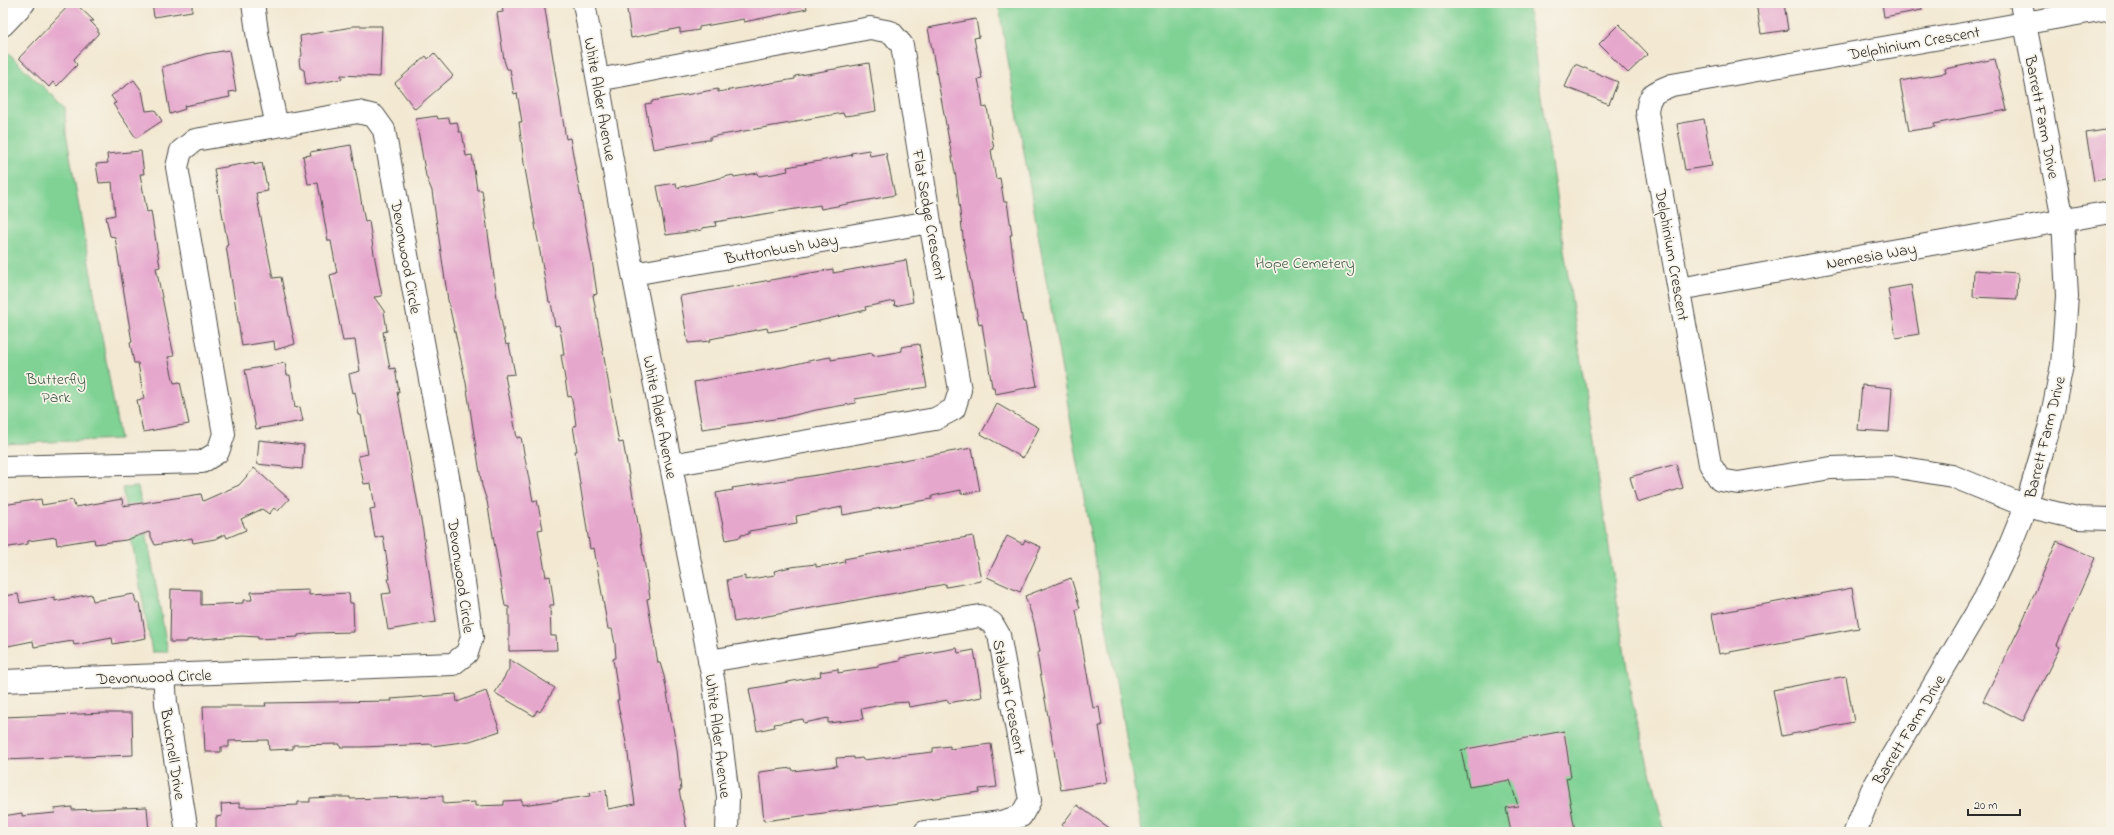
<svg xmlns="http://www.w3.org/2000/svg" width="2114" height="835" viewBox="0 0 2114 835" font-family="'Indie Flower',sans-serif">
  <rect width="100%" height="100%" fill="#f7f3e8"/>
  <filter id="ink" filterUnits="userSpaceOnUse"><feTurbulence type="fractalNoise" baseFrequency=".025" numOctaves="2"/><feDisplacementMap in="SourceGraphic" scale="8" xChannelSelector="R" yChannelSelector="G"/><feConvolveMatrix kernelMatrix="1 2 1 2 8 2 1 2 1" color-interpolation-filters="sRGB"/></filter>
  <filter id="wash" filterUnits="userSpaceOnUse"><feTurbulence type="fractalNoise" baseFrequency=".012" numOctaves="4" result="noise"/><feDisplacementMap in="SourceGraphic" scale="16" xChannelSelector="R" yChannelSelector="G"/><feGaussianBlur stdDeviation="0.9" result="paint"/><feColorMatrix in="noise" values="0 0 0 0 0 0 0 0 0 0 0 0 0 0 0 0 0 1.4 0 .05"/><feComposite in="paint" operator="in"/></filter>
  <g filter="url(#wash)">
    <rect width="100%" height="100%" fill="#f3e9d3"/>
    <path fill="#7fd294" stroke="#557e60" d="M998 3H1527L1632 701 1665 832H1142Z
      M3 49 65 107 66 133 120 439 3 444Z
      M138 487 168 652H152L122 488Z"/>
    <g id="blocks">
      <path fill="#e6a7cd" d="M71 3H75L94 21H90L98 29V34L74 59 77 65 57 86 53 82 49 87 19 58Z
        M152 3H192V11L154 17Z
        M502 3H544L566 139 570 138 592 260 597 294 593 295 619 443 623 442 640 534 650 598 647 599 658 663H660L664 676 677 750 681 790H679L687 830 678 832H216V817L222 816 221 804 240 803V807H255L298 805V802H310V798L332 797H350V799L443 796V804L475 802V806L504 805V801L522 800V805L590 796 589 793 606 790 608 809 635 804 627 747 617 700H619L613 659 616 658 615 644 612 629H608L594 548 590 549 575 451H577L573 426H576L574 410 571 396 568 397 561 355H564L562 340 559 325 555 326 551 302H549L524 163 519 122H522L517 93 514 94 510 69H507L504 60 497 13 503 12Z
        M626 3H806L807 9 744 22V19L699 27V30L680 33V28L631 38Z
        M1756 3H1784L1788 30 1761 34Z
        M1882 3H1921L1922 10 1884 17Z
        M976 19 979 37 974 38 982 78 978 79 981 93 983 108 987 107 994 149 991 150 996 179 1000 178 1004 202H1007L1012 235H1010L1019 301 1023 322H1025L1037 386 995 394 994 387H992L982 324 979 325 964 245 956 178 928 28Z
        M1619 24 1648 54 1628 73 1599 44Z
        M352 26H382L380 77 341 75 342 79 306 85 304 70 300 68 299 60 302 55 300 36 352 27Z
        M229 50 236 91 229 92 230 97 184 106 185 109 170 114 162 67 205 54Z
        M434 53 453 76 415 109 395 83 426 56 428 59Z
        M1995 59 2007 110 1934 124 1935 127 1909 131 1900 81 1946 73 1945 69Z
        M869 63 876 111 853 115 844 116 843 113 796 121V122L710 137V140H707L653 149 645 104 652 103V101L718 89V92L795 79V76Z
        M1575 64 1618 82 1609 104 1565 87Z
        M134 80 142 91 146 111 155 110 162 121 136 138 113 104 116 103 111 96Z
        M437 116 438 119 449 118 450 123 457 122 459 132H462L466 156 472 155 477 190H482L497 298 506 345 509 344 515 374 505 375 517 438 521 437 533 501 537 500 543 529 538 530 546 577 550 576 554 605H550L551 636H556L557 650 509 651V607L505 606 487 501 482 486 466 383 448 300 432 191 426 176 416 119Z
        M1704 119 1712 166 1685 170 1677 124Z
        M2111 129V178L2094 181 2086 133Z
        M351 145 365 222 369 221 374 254 382 296 374 297 384 311 387 331 383 332 390 369 395 368 399 392H397L423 531 436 622 388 630 382 594 391 593 388 579H390L383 536 375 538 370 509 375 508 371 483 364 484 358 456 368 454 361 415H359L355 392 353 393 349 374 360 371 355 340 343 341 330 275 337 273 331 241H328L318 183 308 184 303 156 311 155 310 152Z
        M869 150 870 156 886 153 895 195 821 209 820 205 715 222 716 226 702 228V230L666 235 657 186 676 183 677 188 733 175 734 177 758 173 759 176 773 174 788 171 787 167 852 155 851 153Z
        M141 151 144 174H140L147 212 151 211 160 267 156 268 174 356 168 357 174 383 180 382 189 424 143 432 137 400 144 399 138 363H134L130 343 132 342 115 237 110 236 106 217 115 215 112 182 99 183 96 164 108 163 107 154Z
        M254 162V165L262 163 268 191 256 193 273 278 281 277 295 344 275 350 274 341 242 346 226 246 228 245 214 169Z
        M906 260 913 302 895 306 894 301 865 307 866 310 785 329 768 332 767 328 710 339 711 341 688 343 680 296 833 269V273Z
        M1974 270 2018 273 2017 299 1973 297Z
        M1911 285 1919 334 1896 338 1888 289Z
        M919 344 927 387 855 399 856 403 816 410 782 418 702 429 694 382 783 367 813 360 831 357V360L872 353 873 356 887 354 902 351 901 347Z
        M285 363 287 375H290L295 408 300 407 303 421 256 429 245 370Z
        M1862 385 1892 388 1889 432 1858 430Z
        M997 404 1039 428 1023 458 981 434Z
        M259 440 304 445 302 469 257 464Z
        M972 448 980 491 961 494V490L932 496V499L843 515 842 507 796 516 797 523 749 531V534L741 535V537L726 540 716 493 733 490 732 488 824 474Z
        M1676 464 1683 488 1637 502 1630 477Z
        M254 468 289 499 278 511 274 508 269 514 262 509 241 519 246 530 227 538 225 534 215 539 193 543 192 538 155 545 149 532 126 540 95 544 94 539 57 545 56 537 28 541V544L3 548V505L41 499 42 505 73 500 75 507 122 499 123 506 201 494 203 501 239 485Z
        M973 536 981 581 946 587V584L734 622 727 580 745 576V580L775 575 774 571 791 567 816 564V567L831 565 845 562 844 559Z
        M1007 536 1023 544 1025 540 1041 547 1020 592 987 577Z
        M2057 541 2095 558 2057 645 2060 647 2023 721 1983 701 2019 629Z
        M1071 578 1080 608 1076 610 1093 708 1099 707 1102 726H1099L1108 782 1061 790 1040 671 1037 653 1040 652 1034 622 1025 596Z
        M1852 588 1859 628 1719 654 1712 614Z
        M171 589 201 590V605L243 603V600H252L251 592 309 590V595L349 593 350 603H353L354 632 314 633 298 635V637L258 639V637L242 636 187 640V642H170Z
        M18 594 20 603 55 597V601L91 594 93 601 134 594 136 603H140L146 638 113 644 112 638 74 645 73 641 41 646 34 647 33 641 3 647V596Z
        M957 648 958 653 974 650 982 697 948 703V700L909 707 908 702 892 703 861 709 863 719 828 723V718L804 723 803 719 774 724 775 727 757 731 749 689 821 676 820 672 838 669V673L878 667V665L900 661V658Z
        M509 659 555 688 540 712 537 710 534 716 495 693 509 669Z
        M1846 676 1854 722 1782 736 1773 690Z
        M486 691 500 731 470 741 432 746V744L362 747H340V744L293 745V749L269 750 268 740 229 741V747H221V752H205L203 706H266L265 703 392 701 391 699 456 694 457 702Z
        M106 713H132L133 755 3 760V717Z
        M1564 731 1571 777 1566 778 1575 831 1511 832 1506 808 1518 806 1510 780 1469 787 1461 750Z
        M991 744 997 787 979 789 980 792 764 821 759 772 792 768 793 771 837 766 836 758 854 757V759L862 758 863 760 933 752V748L950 746V749Z
        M1077 805 1115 832H1072L1062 825Z
        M72 807V810L147 807 149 832H3V816L22 813V816L55 813 54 809Z"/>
    </g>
  </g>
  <g filter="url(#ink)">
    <use href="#blocks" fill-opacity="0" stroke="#494844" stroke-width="1"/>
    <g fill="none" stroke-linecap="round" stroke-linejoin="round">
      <defs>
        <path id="minor" d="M253 3 258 39 277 126
          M584 3 626 238 714 684 728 797 727 832
          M2111 8 1672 85C1656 92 1649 92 1647 112L1710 464 1720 480 1738 483 1831 468 1892 466 1952 476 2026 506 2077 518 2111 519
          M3 25 24 3
          M598 80 870 28 891 32 902 45 930 222 960 390 954 409 935 419 671 465
          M633 274 930 222
          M1679 289 2111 212
          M3 467 202 462 218 452 224 434 177 167 181 151 195 140 358 112 374 116 384 130 451 493 472 637 467 653 453 664 3 681
          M709 661 980 616 992 623 999 635 1030 800 1021 816 1001 822 925 832
          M164 675 166 703 187 832
          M1855 832 1872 790 1985 598 2008 550 2026 506 2050 425 2062 365 2067 296 2063 220 2021 3"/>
      </defs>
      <use href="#minor" stroke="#494844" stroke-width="24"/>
      <use href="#minor" stroke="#fff" stroke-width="22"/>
    </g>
  </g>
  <g text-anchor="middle" stroke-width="3.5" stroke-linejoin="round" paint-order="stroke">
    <g font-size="16" fill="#2b2b2b" stroke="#f7f3e8">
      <text transform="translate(1914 42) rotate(-10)" y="6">Delphinium Crescent</text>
      <text transform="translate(601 99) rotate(80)" y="6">White Alder Avenue</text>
      <text transform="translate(2043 117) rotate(79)" y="6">Barrett Farm Drive</text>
      <text transform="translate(930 215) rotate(80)" y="6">Flat Sedge Crescent</text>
      <text transform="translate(781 248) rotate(-10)" y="6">Buttonbush Way</text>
      <text transform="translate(1673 255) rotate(80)" y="6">Delphinium Crescent</text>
      <text transform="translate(1871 255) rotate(-10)" y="6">Nemesia Way</text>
      <text transform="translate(407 257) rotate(80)" y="6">Devonwood Circle</text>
      <text transform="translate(661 417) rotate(79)" y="6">White Alder Avenue</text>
      <text transform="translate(2044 437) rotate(-76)" y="6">Barrett Farm Drive</text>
      <text transform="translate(462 576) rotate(82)" y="6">Devonwood Circle</text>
      <text transform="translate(154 676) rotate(-2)" y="6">Devonwood Circle</text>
      <text transform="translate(1010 697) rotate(79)" y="6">Stalwart Crescent</text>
      <text transform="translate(1908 729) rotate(-59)" y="6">Barrett Farm Drive</text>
      <text transform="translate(719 736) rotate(83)" y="6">White Alder Avenue</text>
      <text transform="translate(174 754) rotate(81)" y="6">Bucknell Drive</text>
    </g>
    <g font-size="16" fill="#445d4a" stroke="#f7f3e8">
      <text x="1305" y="268">Hope Cemetery</text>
      <text x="56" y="384">Butterfly<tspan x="56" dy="18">Park</tspan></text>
    </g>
  </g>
  <rect width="2114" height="835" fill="none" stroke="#f7f3e8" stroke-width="16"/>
  <path d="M1968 809v6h52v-6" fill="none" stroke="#2b2b2b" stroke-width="2"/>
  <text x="1974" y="809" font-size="12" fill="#2b2b2b" stroke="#f7f3e8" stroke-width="3" paint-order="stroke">20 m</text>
</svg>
